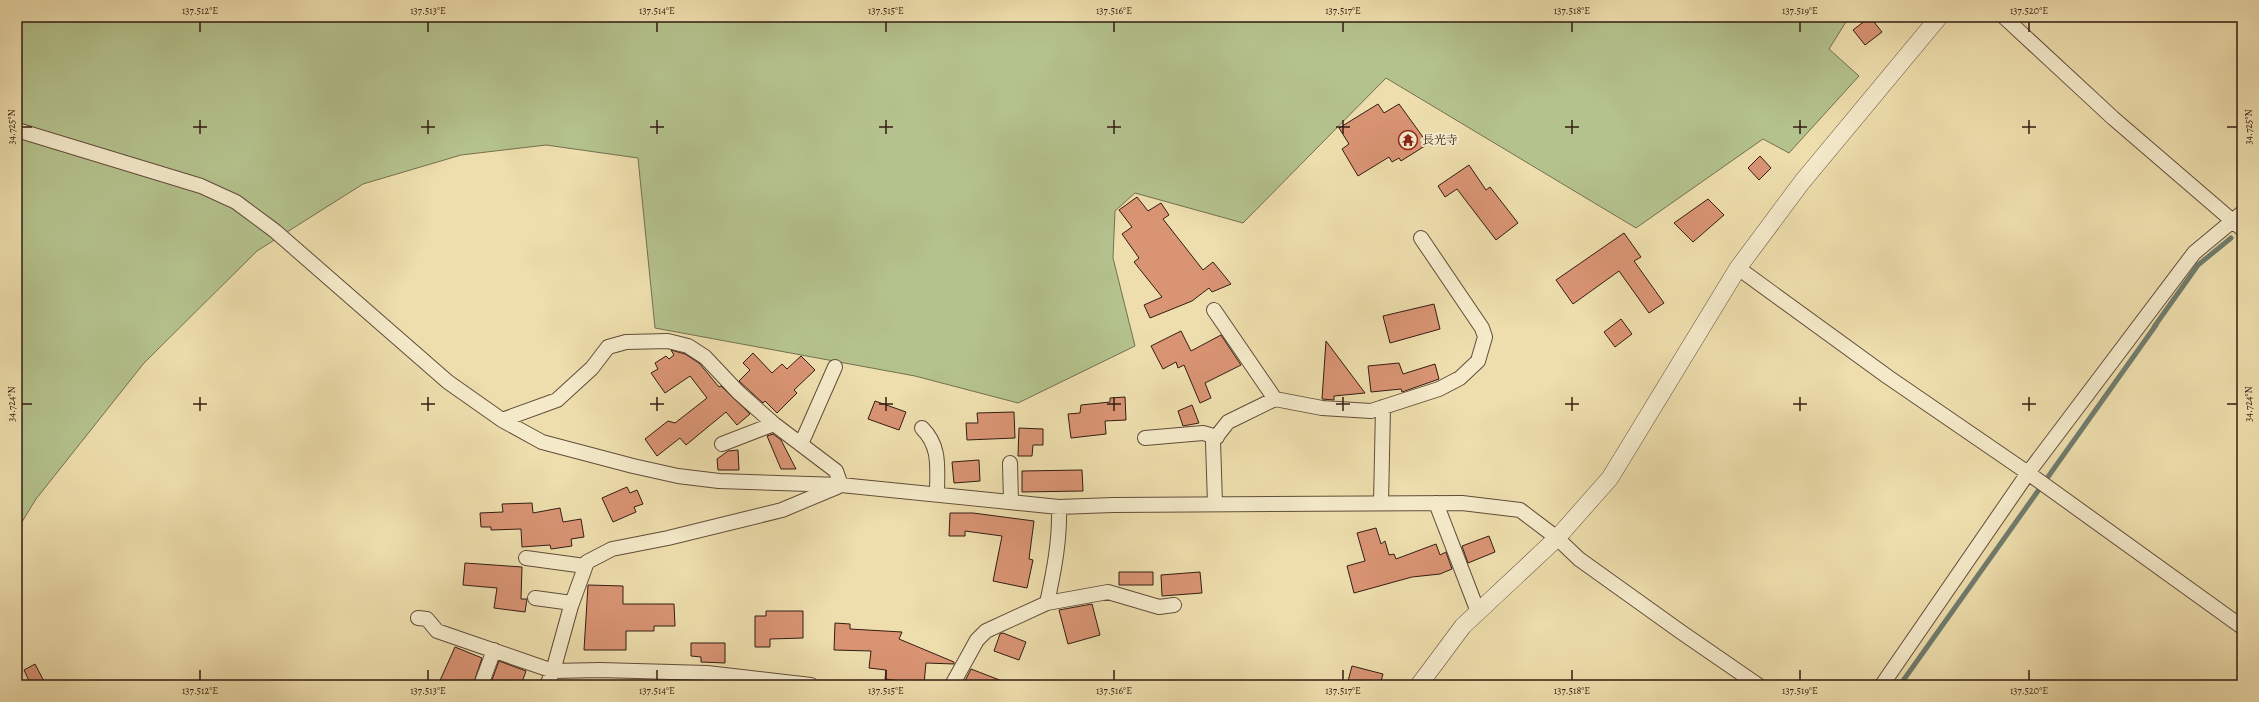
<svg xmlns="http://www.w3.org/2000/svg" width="2259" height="702" viewBox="0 0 2259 702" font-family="Alegreya,'Noto Serif JP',serif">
  <rect width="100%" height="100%" fill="#eedead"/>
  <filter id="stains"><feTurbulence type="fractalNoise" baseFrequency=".005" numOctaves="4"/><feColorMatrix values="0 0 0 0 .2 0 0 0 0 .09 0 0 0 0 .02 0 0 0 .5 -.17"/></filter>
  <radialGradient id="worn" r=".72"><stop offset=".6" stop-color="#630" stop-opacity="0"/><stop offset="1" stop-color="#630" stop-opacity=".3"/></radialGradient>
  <path fill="#b4c28d" stroke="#746f50" d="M17 17H1849L1829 49 1859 76 1789 153 1763 139 1636 228 1386 78 1243 223 1135 193 1115 211 1113 258 1135 346 1018 403 915 376 655 328 638 158 546 145 461 155 363 184 257 251 144 363 36 499 17 530Z"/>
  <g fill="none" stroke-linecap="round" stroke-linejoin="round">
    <path stroke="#707c6e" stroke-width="5" d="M2154 327 2198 265 2231 238
      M1900 685 2156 325"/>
  </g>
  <path fill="#d99474" stroke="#331c12" d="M1870 17 1882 32 1865 45 1853 30Z
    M1378 104 1384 113 1399 104 1428 144 1401 161 1399 158 1392 162 1389 157 1358 176 1342 149 1349 144 1339 128Z
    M1760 156 1771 168 1759 180 1748 168Z
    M1469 165 1486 190 1490 187 1518 223 1496 240 1457 189 1445 197 1438 186Z
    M1137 197 1148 211 1161 203 1169 215 1163 219 1203 270 1213 262 1231 284 1212 292 1209 288 1192 301 1150 318 1144 305 1162 297 1134 262 1139 258 1122 234 1132 227 1119 210Z
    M1708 199 1724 215 1693 242 1674 223Z
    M1624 233 1641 257 1634 261 1664 303 1649 313 1619 271 1573 304 1556 280Z
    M1434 304 1440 329 1390 343 1383 316Z
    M1621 319 1632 334 1615 347 1604 332Z
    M1181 331 1191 351 1221 335 1241 365 1205 383 1211 398 1200 403 1184 365 1178 368 1176 362 1163 369 1151 346Z
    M1326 341 1365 393 1334 396V400L1322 399Z
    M671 350 685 354 699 363 719 387 721 386 750 414 737 425 726 412 686 445 680 438 657 456 645 439 668 421 675 423 707 398 690 376 665 393 651 373 658 369 655 363 666 356 669 359 674 355Z
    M753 353 772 373 782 364 787 369 801 356 815 370 794 390 797 393 777 413 765 401 763 403 739 381 750 370 743 363Z
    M1399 363 1403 374 1435 364 1439 379 1402 392 1401 389 1371 392 1368 366Z
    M1125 397 1126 420 1105 421 1106 434 1071 438 1068 414 1080 413 1081 405 1110 402V398Z
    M875 401 906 412 899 430 868 419Z
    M1192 405 1199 423 1183 426 1178 411Z
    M1014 412 1015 438 967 440 966 423H978L977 413Z
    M1019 428 1043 429V445H1033L1032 456H1018Z
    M773 434 781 440 796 469H781L767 436Z
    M738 450 739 470H718L717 459 728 451Z
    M979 460 980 481 954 483 952 462Z
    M1082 470 1083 491 1022 492V471Z
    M627 487 630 493 637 490 643 504 634 507 636 512 613 522 602 498Z
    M532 503 533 513 560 508 563 522 581 519 584 537 571 539 572 546 551 549 550 545 522 547 521 529 491 530V527H481L480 513 503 512 502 504Z
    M950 513H973L1034 521 1029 559 1033 560 1027 588 993 581 1002 536 965 531V536H949Z
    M1376 528 1381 544 1385 541 1389 555 1394 554 1396 559 1436 544 1440 555 1446 552 1452 569 1440 574 1412 577 1354 593 1347 566 1365 561 1357 533Z
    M1489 536 1495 552 1468 563 1462 546Z
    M465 563 522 567 521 599H527L525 612 494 608 497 588 463 585Z
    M1119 572H1153V585H1119Z
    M1200 572 1202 593 1162 596 1161 575Z
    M588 585 623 586V604H674L675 626H654V631H626V650H584Z
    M1092 604 1100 635 1068 644 1059 610Z
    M766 611H803V638L770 639V647H755V616H766Z
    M835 623 850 624V629L902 632 899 639 954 662V664L926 663 924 684 885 679 886 670 869 668 871 651 834 650Z
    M1003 633 1026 642 1019 660 994 651 1000 634Z
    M691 643H725V663L701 662V657L691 656Z
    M455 647 482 658 473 685H438Z
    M499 661 526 671 521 685H490Z
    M35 664 46 685H31L24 670Z
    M1352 666 1383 674 1380 685H1347Z
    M971 669 1010 684V685H963Z"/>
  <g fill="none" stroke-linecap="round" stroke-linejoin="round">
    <defs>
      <path id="minor" d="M2004 17 2113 118 2242 229
        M17 130 201 186 236 202 275 231 448 382 502 420 542 442 633 466 678 476 719 481 841 485 1059 507 1113 505 1462 503 1520 510 1557 538 1579 559 1681 632 1758 685
        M1738 268 1888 377 2028 473 2242 627
        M1214 310 1275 399 1228 422 1213 441 1215 504
        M1275 399 1322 408 1371 411 1439 389 1460 378 1478 361 1485 337 1482 328 1421 238
        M502 420 557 400 592 368 608 347 626 342 668 341 688 346 705 357 738 392 774 424 836 471 841 485
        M922 428C941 447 937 468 937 494
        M1145 438 1203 433 1217 437
        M722 444 774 424
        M801 444 835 367
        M1010 463 1011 501
        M1381 503 1383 407
        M1436 503 1478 612
        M526 558 585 566
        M535 598 572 603
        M1047 603 1108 592 1159 607 1174 605
        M418 618 427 619 437 631 553 671 600 670 707 673 811 685
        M481 685 494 650
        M547 685 553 671 571 606 587 562 612 549 668 538 782 510 837 487
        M952 685 977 640 986 631 1047 603C1054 571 1060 540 1059 507
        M1882 685 2028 473 2194 253 2242 213"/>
      <path id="tertiary" d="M1419 685 1463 626 1557 538 1610 478 1738 268 1802 182 1939 17"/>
    </defs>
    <use href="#minor" stroke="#624c39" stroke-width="16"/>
    <use href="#tertiary" stroke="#624c39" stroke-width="18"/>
    <use href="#minor" stroke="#f4eaca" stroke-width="14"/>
    <use href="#tertiary" stroke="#f4eaca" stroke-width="17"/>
  </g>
  <path fill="none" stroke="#331c12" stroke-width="1.5" d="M200 22V32M428 22V32M657 22V32M886 22V32M1114 22V32M1343 22V32M1572 22V32M1800 22V32M2029 22V32M200 120V134M428 120V134M657 120V134M886 120V134M1114 120V134M1343 120V134M1572 120V134M1800 120V134M2029 120V134M22 127H32M193 127H207M421 127H435M650 127H664M879 127H893M1107 127H1121M1336 127H1350M1565 127H1579M1793 127H1807M2022 127H2036M2227 127H2237M200 397V411M428 397V411M657 397V411M886 397V411M1114 397V411M1343 397V411M1572 397V411M1800 397V411M2029 397V411M22 404H32M193 404H207M421 404H435M650 404H664M879 404H893M1107 404H1121M1336 404H1350M1565 404H1579M1793 404H1807M2022 404H2036M2227 404H2237M200 670V680M428 670V680M657 670V680M886 670V680M1114 670V680M1343 670V680M1572 670V680M1800 670V680M2029 670V680"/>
  <defs>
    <symbol id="temple-ring" viewBox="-11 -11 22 22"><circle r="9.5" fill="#f4eaca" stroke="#8f2418" stroke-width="1.5"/><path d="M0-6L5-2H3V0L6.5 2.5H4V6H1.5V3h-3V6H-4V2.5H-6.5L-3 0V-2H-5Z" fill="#8f2418"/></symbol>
  </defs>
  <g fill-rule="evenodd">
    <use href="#temple-ring" x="1397" y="129" width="22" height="22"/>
  </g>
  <g text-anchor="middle" stroke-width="4" stroke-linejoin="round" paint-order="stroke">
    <g font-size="12" fill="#331c12" stroke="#f4eaca" text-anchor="start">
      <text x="1422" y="144">長光寺</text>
    </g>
  </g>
  <rect width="2259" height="702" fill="none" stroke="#eedead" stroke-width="44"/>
  <rect x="22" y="22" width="2215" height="658" fill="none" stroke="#331c12" stroke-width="1.5"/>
  <g font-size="10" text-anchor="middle" fill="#331c12">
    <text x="200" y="14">137.512°E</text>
    <text x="428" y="14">137.513°E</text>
    <text x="657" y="14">137.514°E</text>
    <text x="886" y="14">137.515°E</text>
    <text x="1114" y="14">137.516°E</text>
    <text x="1343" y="14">137.517°E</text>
    <text x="1572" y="14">137.518°E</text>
    <text x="1800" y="14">137.519°E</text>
    <text x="2029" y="14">137.520°E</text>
    <text transform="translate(11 127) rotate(-90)" y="4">34.725°N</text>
    <text transform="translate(2248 127) rotate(-90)" y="4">34.725°N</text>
    <text transform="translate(11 404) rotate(-90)" y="4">34.724°N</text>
    <text transform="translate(2248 404) rotate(-90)" y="4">34.724°N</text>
    <text x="200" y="694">137.512°E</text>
    <text x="428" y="694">137.513°E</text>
    <text x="657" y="694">137.514°E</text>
    <text x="886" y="694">137.515°E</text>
    <text x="1114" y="694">137.516°E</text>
    <text x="1343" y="694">137.517°E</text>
    <text x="1572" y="694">137.518°E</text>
    <text x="1800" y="694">137.519°E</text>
    <text x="2029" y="694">137.520°E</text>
  </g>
  <rect width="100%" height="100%" filter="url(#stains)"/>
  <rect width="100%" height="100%" fill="url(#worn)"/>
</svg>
